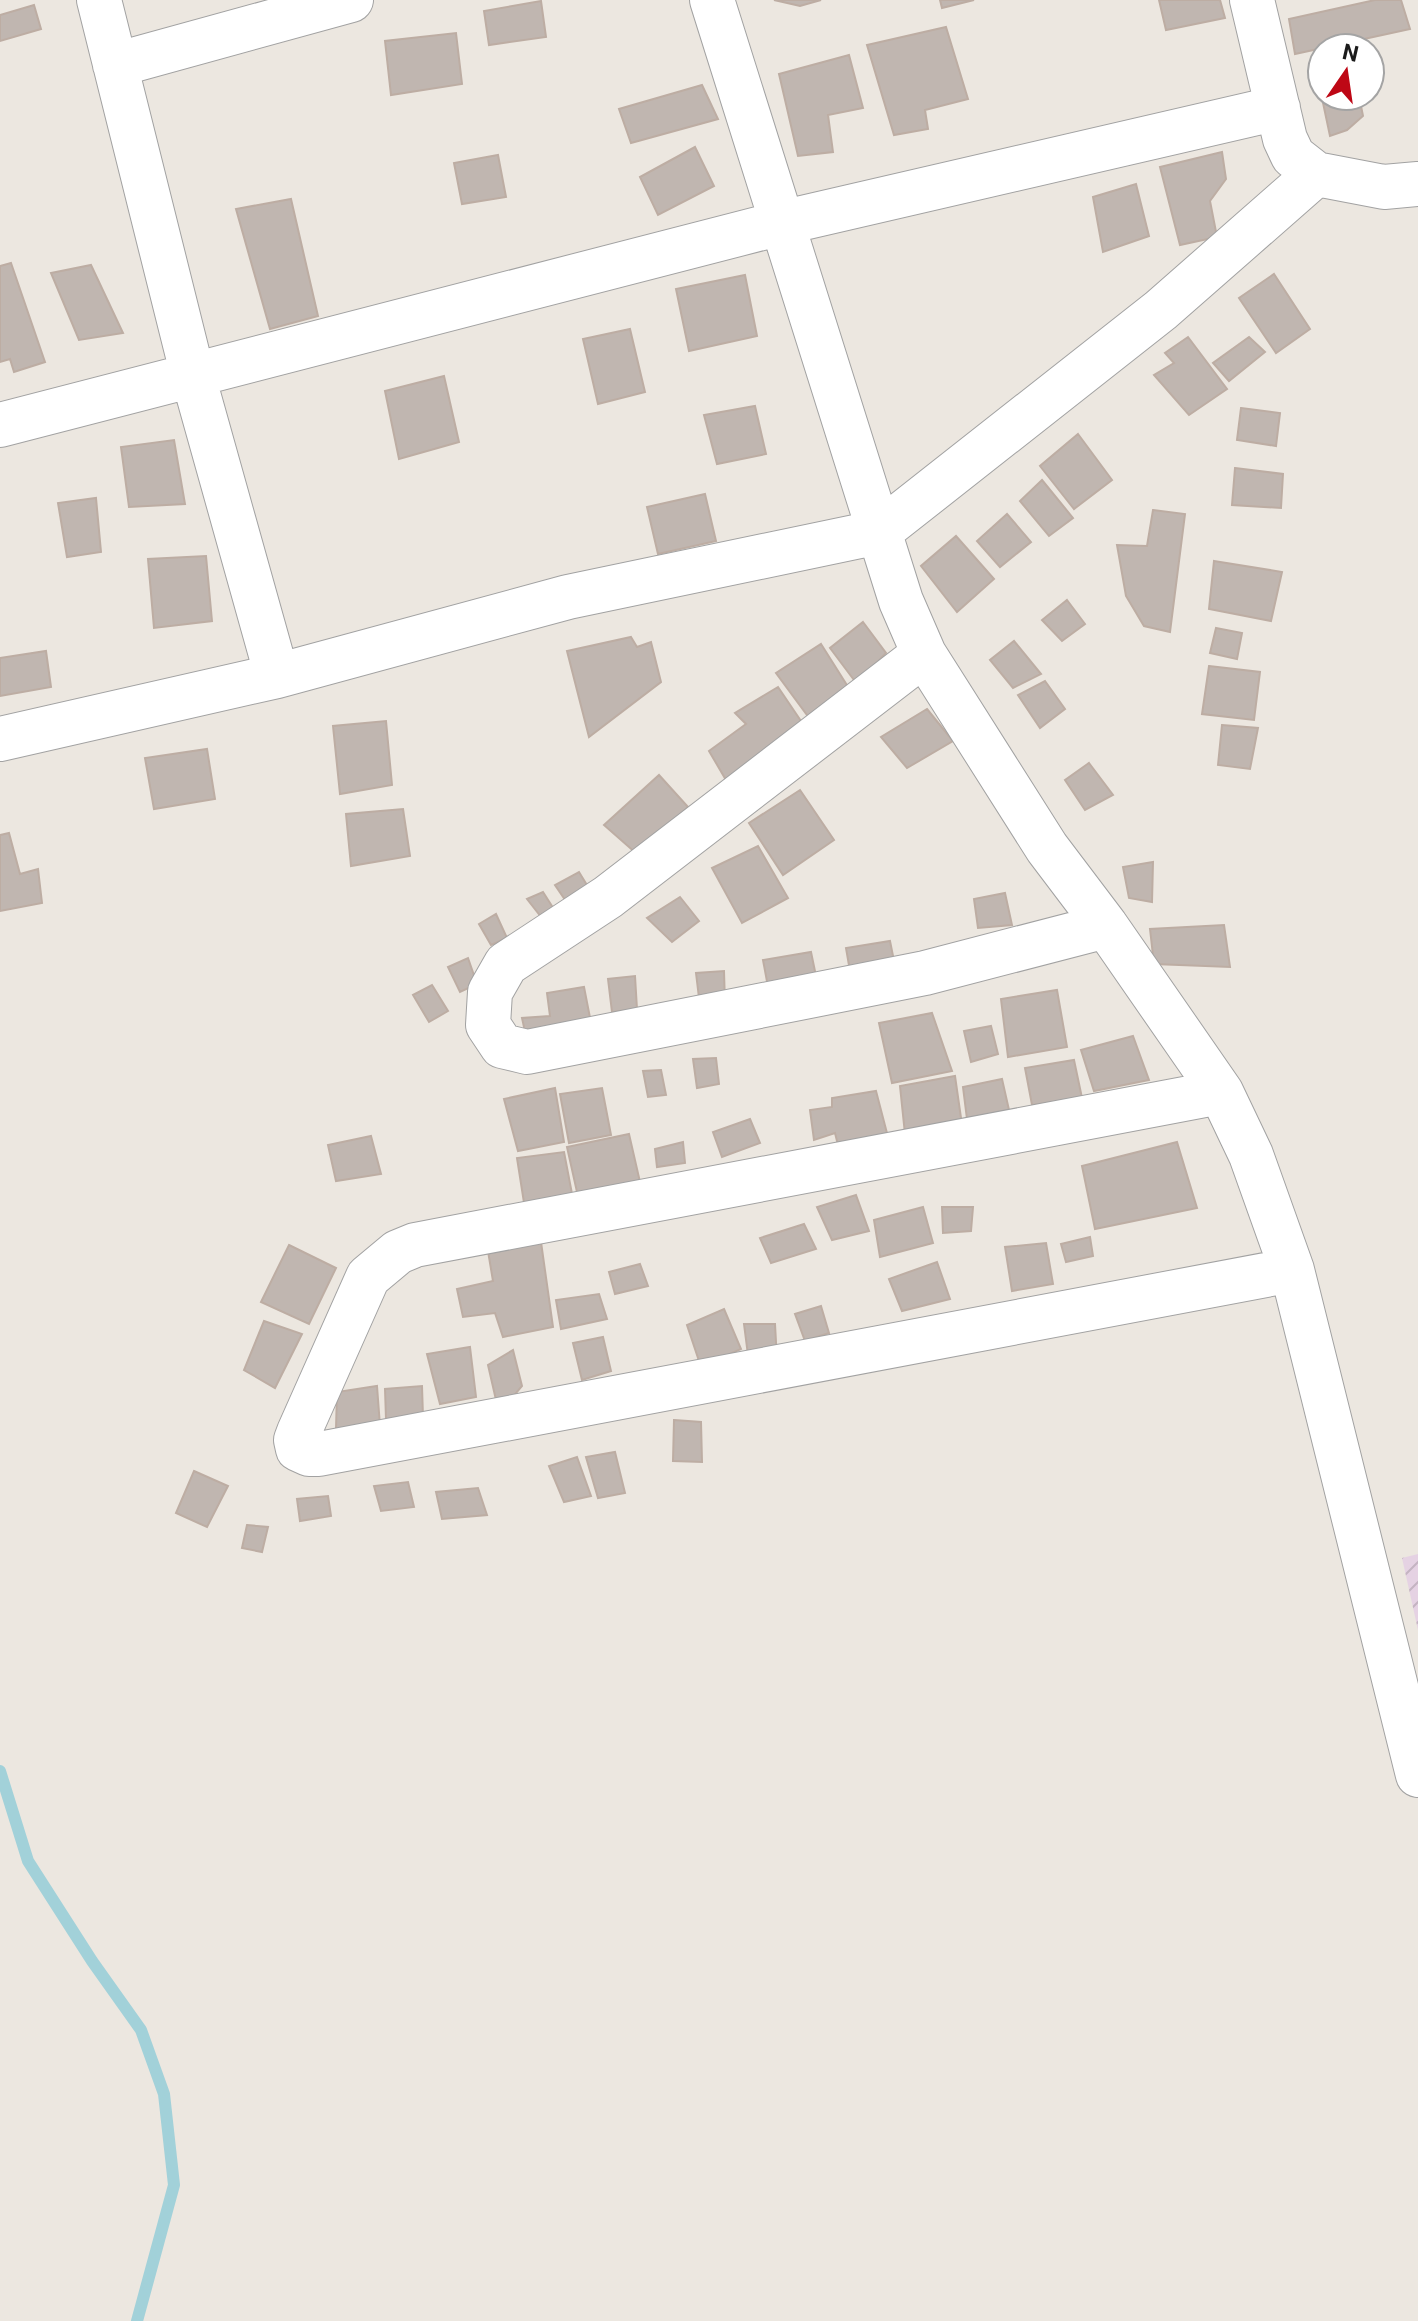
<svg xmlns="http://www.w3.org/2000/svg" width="1418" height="2321" viewBox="0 0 1418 2321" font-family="Roboto,sans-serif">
  <defs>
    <pattern id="industrial-furrows" width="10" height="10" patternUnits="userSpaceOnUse" patternTransform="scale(2)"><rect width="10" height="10" fill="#e5d2e3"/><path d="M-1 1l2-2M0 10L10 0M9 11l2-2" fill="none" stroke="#c4b4c2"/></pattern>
  </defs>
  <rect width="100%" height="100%" fill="#ece7e0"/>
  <path fill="url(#industrial-furrows)" d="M1418 1554V1630L1402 1558Z"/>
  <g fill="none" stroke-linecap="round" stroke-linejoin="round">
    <path stroke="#a2d1d9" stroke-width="12" d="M0 1771 28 1861 92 1961 141 2030 164 2094 174 2185 137 2321"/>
  </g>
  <path fill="#c0b6b0" stroke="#bdada3" stroke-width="2" d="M774 0H821L800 6Z
    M940 0H974L942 8Z
    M1159 0H1220L1225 18 1166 30Z
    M1375 0H1401L1410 29 1295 54 1289 19Z
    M541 1 546 37 489 45 484 11Z
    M34 5 41 29 0 41V15Z
    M946 27 968 99 925 110 928 129 894 135 867 45Z
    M456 33 462 84 391 95 385 41Z
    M849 55 863 108 828 115 833 152 798 156 779 74Z
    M702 85 718 119 631 143 619 109Z
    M1334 96H1359L1363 116 1347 130 1330 136 1322 98Z
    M695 147 714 186 658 215 640 177Z
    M1222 152 1226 179 1210 201 1217 237 1180 245 1160 167Z
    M498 155 506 197 462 204 454 163Z
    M1136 184 1149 236 1103 252 1093 197Z
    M291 199 318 316 270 329 236 209Z
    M11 263 45 362 14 372 10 359 0 362V266Z
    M91 265 123 333 79 340 51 273Z
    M1274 274 1310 329 1276 353 1239 298Z
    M745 275 757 336 689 351 676 289Z
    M630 329 645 392 598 404 583 339Z
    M1188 337 1227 389 1189 415 1154 375 1174 363 1165 353Z
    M1249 337 1265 352 1229 381 1213 363Z
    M444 376 459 442 399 459 385 391Z
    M755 406 766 454 717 464 704 415Z
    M1241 408 1280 413 1276 446 1237 440Z
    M1078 434 1112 480 1074 509 1040 466Z
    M174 440 185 504 129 507 121 447Z
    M1235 468 1283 474 1281 508 1232 505Z
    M1042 480 1073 518 1049 536 1020 501Z
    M705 494 716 541 658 554 647 507Z
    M96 498 101 552 67 557 58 503Z
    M1153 510 1185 514 1170 632 1144 626 1126 596 1117 545 1147 546Z
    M1007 514 1031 542 1000 567 977 541Z
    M956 536 994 579 957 612 921 566Z
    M206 556 212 621 154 628 148 559Z
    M1214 561 1282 572 1271 621 1209 609Z
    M1067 600 1085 624 1062 641 1042 620Z
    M863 622 886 653 857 684 830 648Z
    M1216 628 1242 633 1237 659 1210 653Z
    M631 637 637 647 651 642 661 682 589 737 567 651Z
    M1014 641 1041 674 1013 688 990 660Z
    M821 644 850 690 810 719 776 673Z
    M46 651 51 687 0 696V658Z
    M1209 666 1260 672 1254 720 1202 714Z
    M1045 681 1065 709 1040 728 1018 695Z
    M778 687 807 730 726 780 709 751 746 724 735 713Z
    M927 709 953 741 907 768 881 737Z
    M386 721 392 785 340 794 333 726Z
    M1222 725 1258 728 1250 769 1218 765Z
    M207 749 215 799 154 809 145 758Z
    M1089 763 1113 795 1085 810 1065 780Z
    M659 775 688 807 638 855 604 825Z
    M800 790 834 840 783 875 749 823Z
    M403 809 410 856 351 866 346 814Z
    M9 833 20 874 38 869 42 903 0 911V835Z
    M758 846 788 898 742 923 712 868Z
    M1153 862 1152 902 1129 898 1123 867Z
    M579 872 596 900 574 913 555 885Z
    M543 892 557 914 545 922 527 899Z
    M1005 893 1012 925 978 928 974 899Z
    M680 897 699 921 672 942 647 918Z
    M496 914 507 938 491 945 479 924Z
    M1224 925 1230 967 1154 964 1150 929Z
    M890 941 896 971 851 977 846 948Z
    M811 952 817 981 768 987 763 960Z
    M468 958 477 984 460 992 448 967Z
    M724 971 725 1004 700 1006 696 973Z
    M635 976 637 1009 612 1012 608 979Z
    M432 985 448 1011 429 1022 413 995Z
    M584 987 593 1033 527 1041 522 1018 550 1016 547 993Z
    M1057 990 1067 1047 1008 1057 1001 999Z
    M932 1013 952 1071 892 1083 879 1023Z
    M991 1026 998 1054 971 1062 964 1031Z
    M1133 1036 1149 1080 1094 1091 1081 1050Z
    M716 1058 719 1084 697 1088 693 1059Z
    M1074 1060 1082 1098 1032 1105 1025 1068Z
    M661 1070 666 1095 648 1097 643 1071Z
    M955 1076 962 1125 905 1134 900 1086Z
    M1002 1079 1009 1110 967 1119 963 1087Z
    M555 1088 564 1142 518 1151 504 1099Z
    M602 1088 611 1135 569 1143 560 1094Z
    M876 1091 888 1137 839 1149 835 1133 814 1140 810 1110 832 1107V1098Z
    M750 1119 760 1143 722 1157 713 1132Z
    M629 1134 640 1182 579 1201 567 1147Z
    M371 1136 381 1174 336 1181 328 1145Z
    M683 1142 685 1163 657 1167 655 1149Z
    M1177 1142 1197 1208 1095 1229 1082 1166Z
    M564 1152 573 1199 525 1209 517 1158Z
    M856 1195 869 1231 832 1240 817 1207Z
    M923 1207 933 1243 880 1257 874 1220Z
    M942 1207H973L971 1231 943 1233Z
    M804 1224 816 1249 771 1263 760 1238Z
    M1090 1237 1093 1256 1066 1262 1061 1244Z
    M541 1242 553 1327 503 1337 495 1313 463 1317 457 1289 493 1281 488 1251Z
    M1046 1243 1053 1284 1012 1291 1005 1247Z
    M289 1245 336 1268 309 1324 261 1302Z
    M937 1262 950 1299 902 1311 889 1279Z
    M640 1264 648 1286 615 1294 609 1272Z
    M599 1294 607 1319 561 1329 556 1300Z
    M821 1306 829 1333 805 1341 795 1314Z
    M724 1309 741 1349 701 1367 687 1325Z
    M264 1321 302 1334 275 1388 244 1370Z
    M744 1324H775L777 1360 749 1363Z
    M603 1337 611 1371 582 1380 573 1343Z
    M470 1347 476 1397 440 1404 427 1354Z
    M513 1350 522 1386 499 1413 488 1365Z
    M377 1386 380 1426 336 1429 337 1392Z
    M422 1386 423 1417 386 1419 385 1389Z
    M674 1420 701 1422 702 1462 673 1461Z
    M615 1452 625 1493 598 1498 586 1457Z
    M577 1457 591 1496 564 1502 549 1466Z
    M194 1471 228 1486 207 1527 176 1513Z
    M408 1482 414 1507 381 1511 374 1486Z
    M478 1488 487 1515 442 1519 436 1492Z
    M328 1496 331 1516 300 1521 297 1499Z
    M247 1525 268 1527 262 1552 242 1548Z"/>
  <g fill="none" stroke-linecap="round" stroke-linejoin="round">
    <defs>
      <path id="minor" d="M99 0 193 376 277 676
        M712 0 901 601 924 654 1047 848 1106 926 1221 1092 1251 1155 1292 1270 1418 1775
        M1252 0 1285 139 1293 156 1316 174 1384 187 1418 184
        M115 65 351 0
        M0 425 781 223 1278 108
        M924 654 608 897 506 964 490 992 488 1025 502 1046 527 1052 925 973 1106 926
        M0 739 277 676 568 597 879 532 1161 310 1316 174
        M1221 1092 415 1245 398 1252 368 1277 299 1432 296 1440 298 1449 309 1454H319L1292 1270"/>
    </defs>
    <use href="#minor" stroke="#a2a2a2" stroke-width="46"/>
    <use href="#minor" stroke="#fff" stroke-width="44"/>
  </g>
  <g transform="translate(1346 72) rotate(13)"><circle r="38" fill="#ffffff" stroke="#a4a4a4" stroke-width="2"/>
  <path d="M0-6L14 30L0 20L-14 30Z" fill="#be0715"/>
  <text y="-12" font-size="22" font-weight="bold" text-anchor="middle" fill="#1b1b1b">N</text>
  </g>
</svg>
